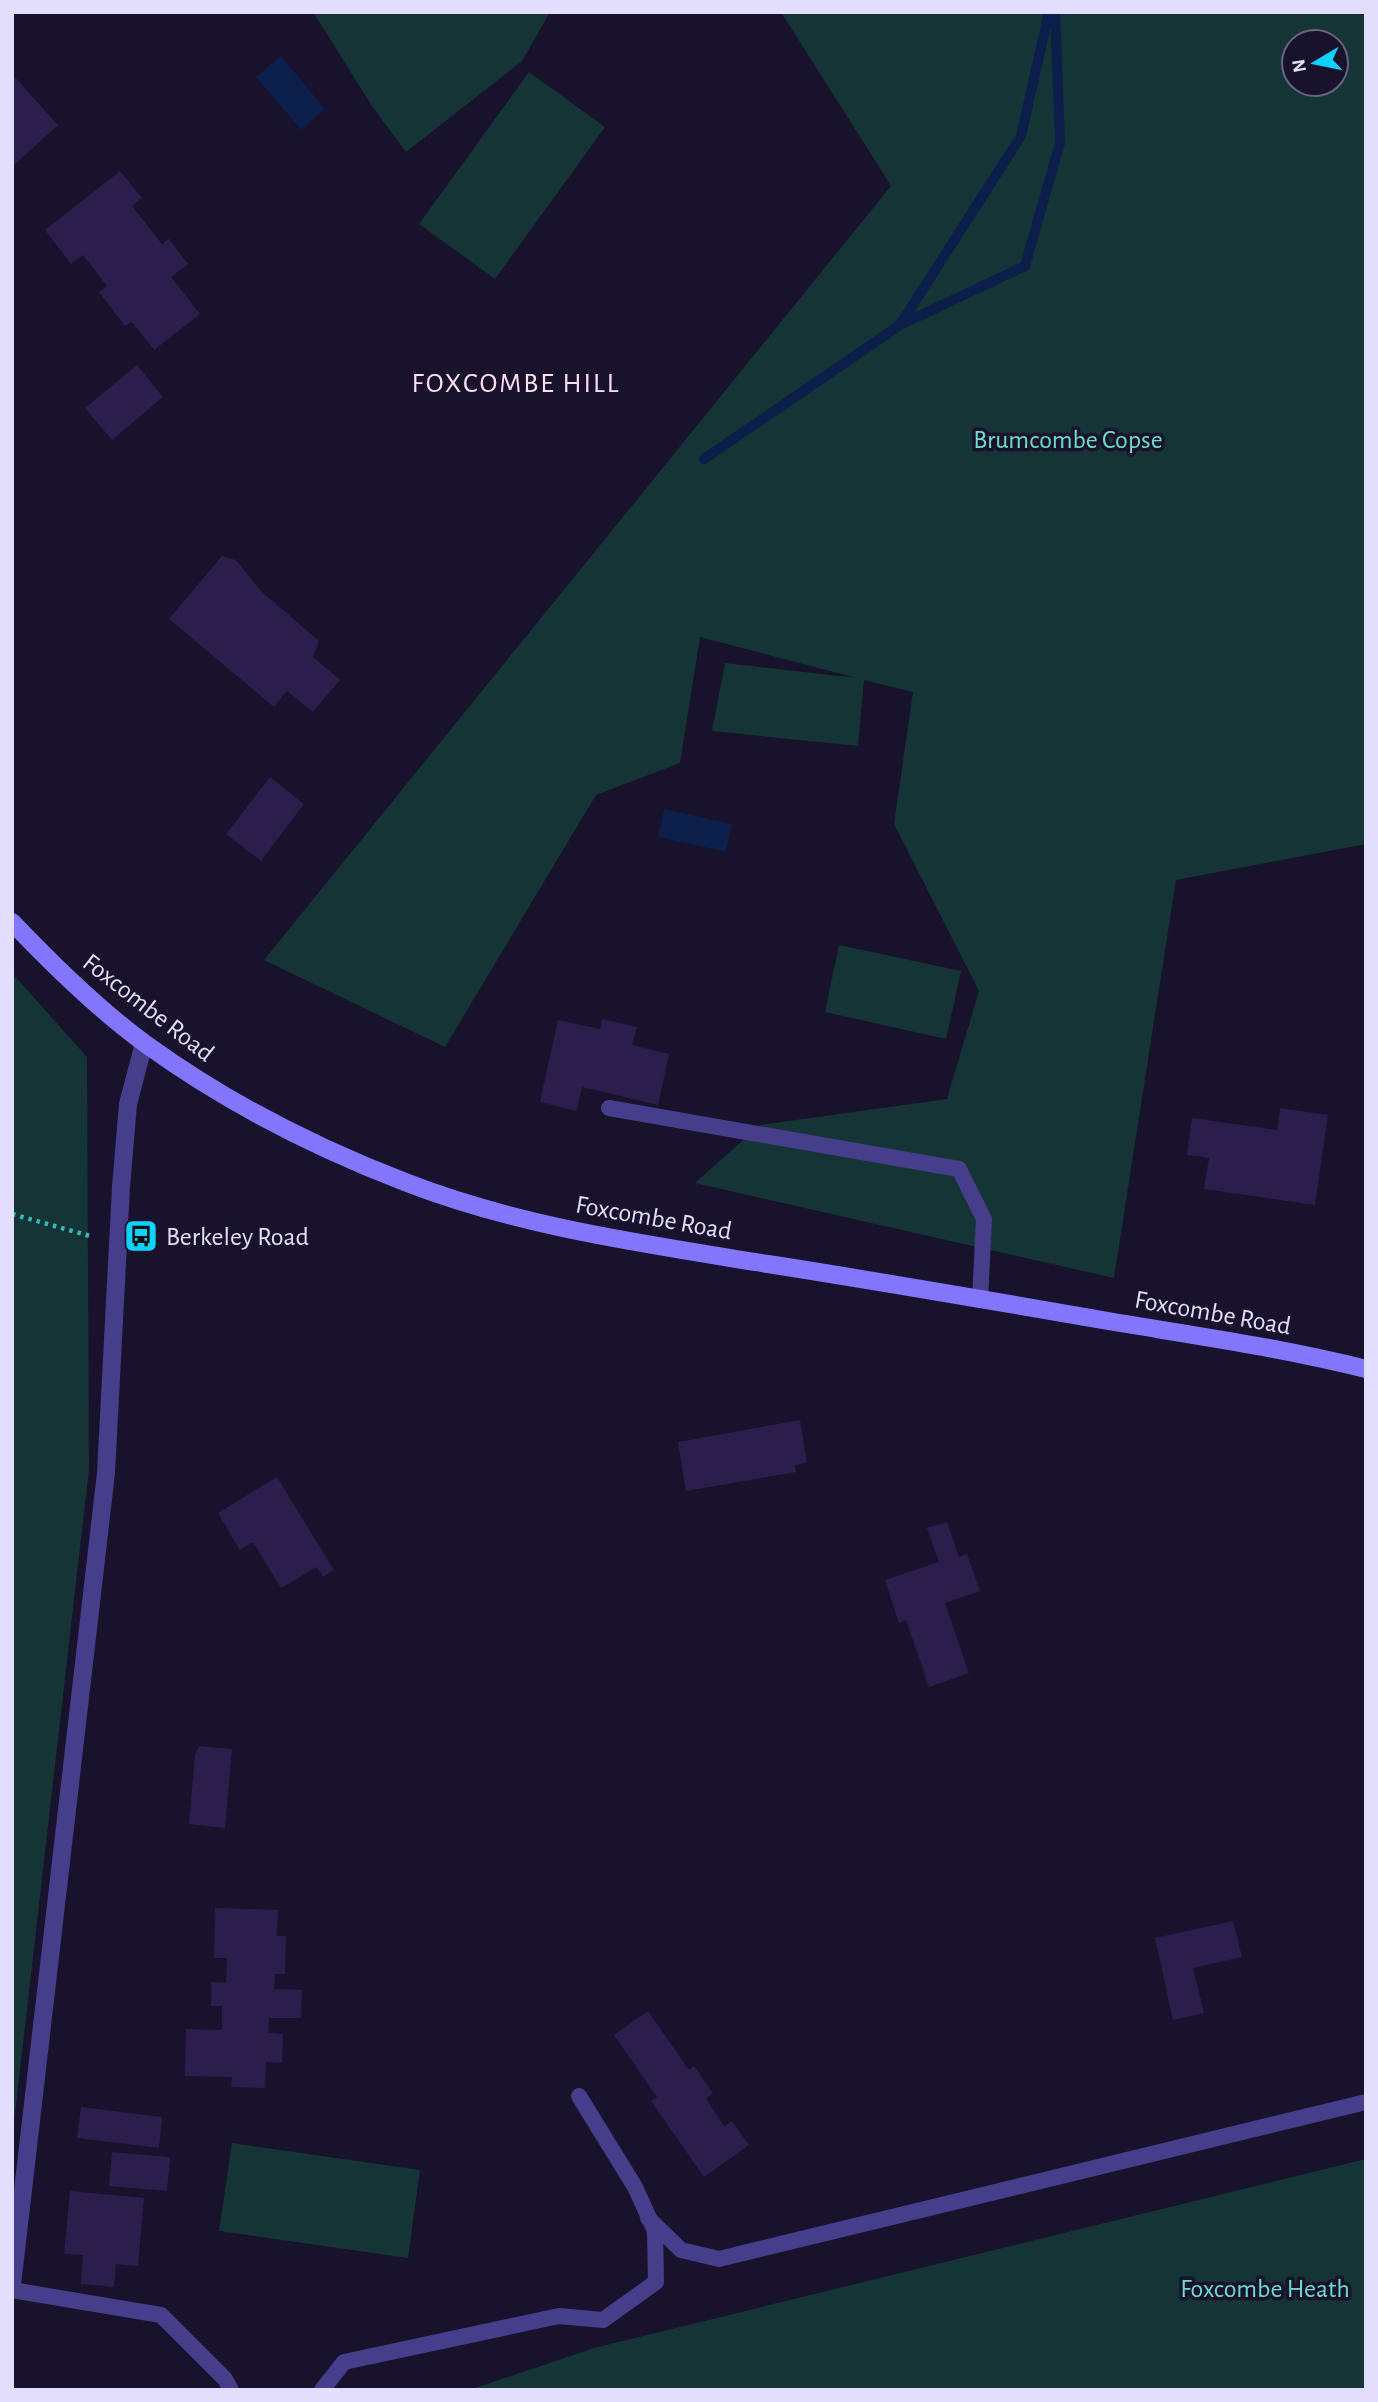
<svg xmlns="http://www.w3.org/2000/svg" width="1378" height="2402" viewBox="0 0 1378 2402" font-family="'Alegreya Sans',sans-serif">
  <rect width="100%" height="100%" fill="#18122c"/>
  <path fill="#153436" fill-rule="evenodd" d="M313 12H550L522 61 406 152 372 106Z
    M781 12H1366V844L1176 880 1114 1278 695 1183 760 1125 947 1099 979 991 894 824 913 692 864 680 858 746 712 731 725 663 857 678 700 637 680 763 596 795 445 1047 264 960 891 186ZM1294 42H1336V84H1294Z
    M529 72 605 127 495 279 419 224Z
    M839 945 961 971 946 1039 825 1012Z
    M12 973 87 1057 89 1469 12 2140Z
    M232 2143 420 2170 408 2258 219 2231Z
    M1366 2159V2390H469L594 2348Z"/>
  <path fill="#0c1e4a" d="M281 56 325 109 301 130 256 77Z
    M664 809 732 824 726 852 658 837Z"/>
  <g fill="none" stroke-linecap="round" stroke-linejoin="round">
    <path stroke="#0c1e4a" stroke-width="10" d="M900 325 1021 136 1049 12
      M704 459 900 325 1025 266 1060 143 1055 12"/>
  </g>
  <path fill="#2b1e4c" d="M12 74 58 125 12 167Z
    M120 171 142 198 132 206 162 244 169 239 188 264 171 277 200 314 154 350 132 322 125 326 99 292 107 286 83 255 71 264 45 230Z
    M137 365 163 397 112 440 85 408Z
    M222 556 236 560 261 591 319 641 313 657 340 680 313 712 287 691 274 707 169 619Z
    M270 777 304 804 261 861 226 834Z
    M602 1019 637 1027 632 1045 669 1054 658 1105 582 1087 576 1111 540 1102 558 1020 600 1029Z
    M1280 1108 1328 1115 1315 1205 1204 1189 1209 1158 1187 1155 1192 1118 1277 1130Z
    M800 1420 807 1463 795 1465 796 1472 686 1491 678 1442Z
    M277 1477 334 1570 323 1577 317 1567 281 1588 253 1542 240 1550 218 1513Z
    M947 1522 959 1557 967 1554 980 1591 945 1603 969 1673 929 1687 906 1620 899 1623 885 1580 939 1562 927 1528Z
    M199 1746 232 1749 225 1828 189 1824 195 1755Z
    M215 1908 278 1910 277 1936H286L285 1974H275L274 1989 302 1990 301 2018H269L268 2033 283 2034 282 2063 266 2062 265 2088 231 2087 232 2077 185 2076 186 2029 222 2030V2006H211V1982L226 1983 227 1958H214Z
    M1233 1921 1242 1957 1193 1968 1204 2013 1173 2020 1155 1938Z
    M648 2011 689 2070 694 2066 713 2093 706 2099 724 2126 732 2121 749 2145 704 2177 651 2101 657 2097 614 2035Z
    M81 2107 162 2117 159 2148 77 2138Z
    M112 2152 170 2157 167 2191 109 2186Z
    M70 2191 144 2198 138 2266 116 2264 114 2287 81 2284 83 2255 64 2254Z"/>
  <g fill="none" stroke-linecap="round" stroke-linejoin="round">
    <path stroke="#33bbbc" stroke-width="4.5" stroke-dasharray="3.5 5" stroke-linecap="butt" d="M12 1214 90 1236"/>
    <path stroke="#463e8a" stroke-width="16" d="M609 1108 959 1169 984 1219 980 1299
      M648 2218 681 2250 719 2259 1366 2102
      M12 2290 161 2315 225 2379 231 2390
      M322 2390 344 2362 559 2316 603 2320 656 2282 655 2231 635 2187 579 2096"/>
    <path stroke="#463e8a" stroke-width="18" d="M12 2285 106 1473 121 1187 128 1104 144 1043"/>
    <path stroke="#8376fd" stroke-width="18" d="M12 922C52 964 100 1011 147 1045 226 1102 314 1147 405 1182 520 1227 646 1244 768 1264 883 1282 999 1302 1114 1322 1198 1336 1283 1348 1366 1369"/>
  </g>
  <defs>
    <symbol id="bus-square" viewBox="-11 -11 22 22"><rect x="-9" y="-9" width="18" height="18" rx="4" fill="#0dd2fb" stroke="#18122c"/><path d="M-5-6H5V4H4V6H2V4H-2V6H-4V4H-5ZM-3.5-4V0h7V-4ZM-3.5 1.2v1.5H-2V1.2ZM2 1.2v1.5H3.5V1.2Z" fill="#111"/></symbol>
  </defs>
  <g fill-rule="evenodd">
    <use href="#bus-square" x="122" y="1217" width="38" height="38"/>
  </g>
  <g text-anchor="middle" stroke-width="7" stroke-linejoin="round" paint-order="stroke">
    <g font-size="26" fill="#68dfca" stroke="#18122c">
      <text x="1068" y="448">Brumcombe Copse</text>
      <text x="1265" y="2297">Foxcombe Heath</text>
    </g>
    <g font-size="26" fill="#e3ddfe" stroke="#18122c">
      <text transform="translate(149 1007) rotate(38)" y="9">Foxcombe Road</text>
      <text transform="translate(654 1217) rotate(10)" y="9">Foxcombe Road</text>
      <text transform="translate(1213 1312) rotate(10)" y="9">Foxcombe Road</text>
    </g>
    <g font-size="26" fill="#e3ddfe" stroke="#18122c" text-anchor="start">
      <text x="166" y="1245">Berkeley Road</text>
    </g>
    <g font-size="28" letter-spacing="2" fill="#fedff1" stroke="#18122c">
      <text x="516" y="392">FOXCOMBE HILL</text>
    </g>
  </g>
  <rect width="1378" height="2402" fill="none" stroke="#e3ddfe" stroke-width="28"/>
  <g transform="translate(1315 63) rotate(260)"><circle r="33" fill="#18122c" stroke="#696380" stroke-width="2"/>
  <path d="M0-5L12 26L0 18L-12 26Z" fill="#0dd2fb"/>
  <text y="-10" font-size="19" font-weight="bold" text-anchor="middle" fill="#e3ddfe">N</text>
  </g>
</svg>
